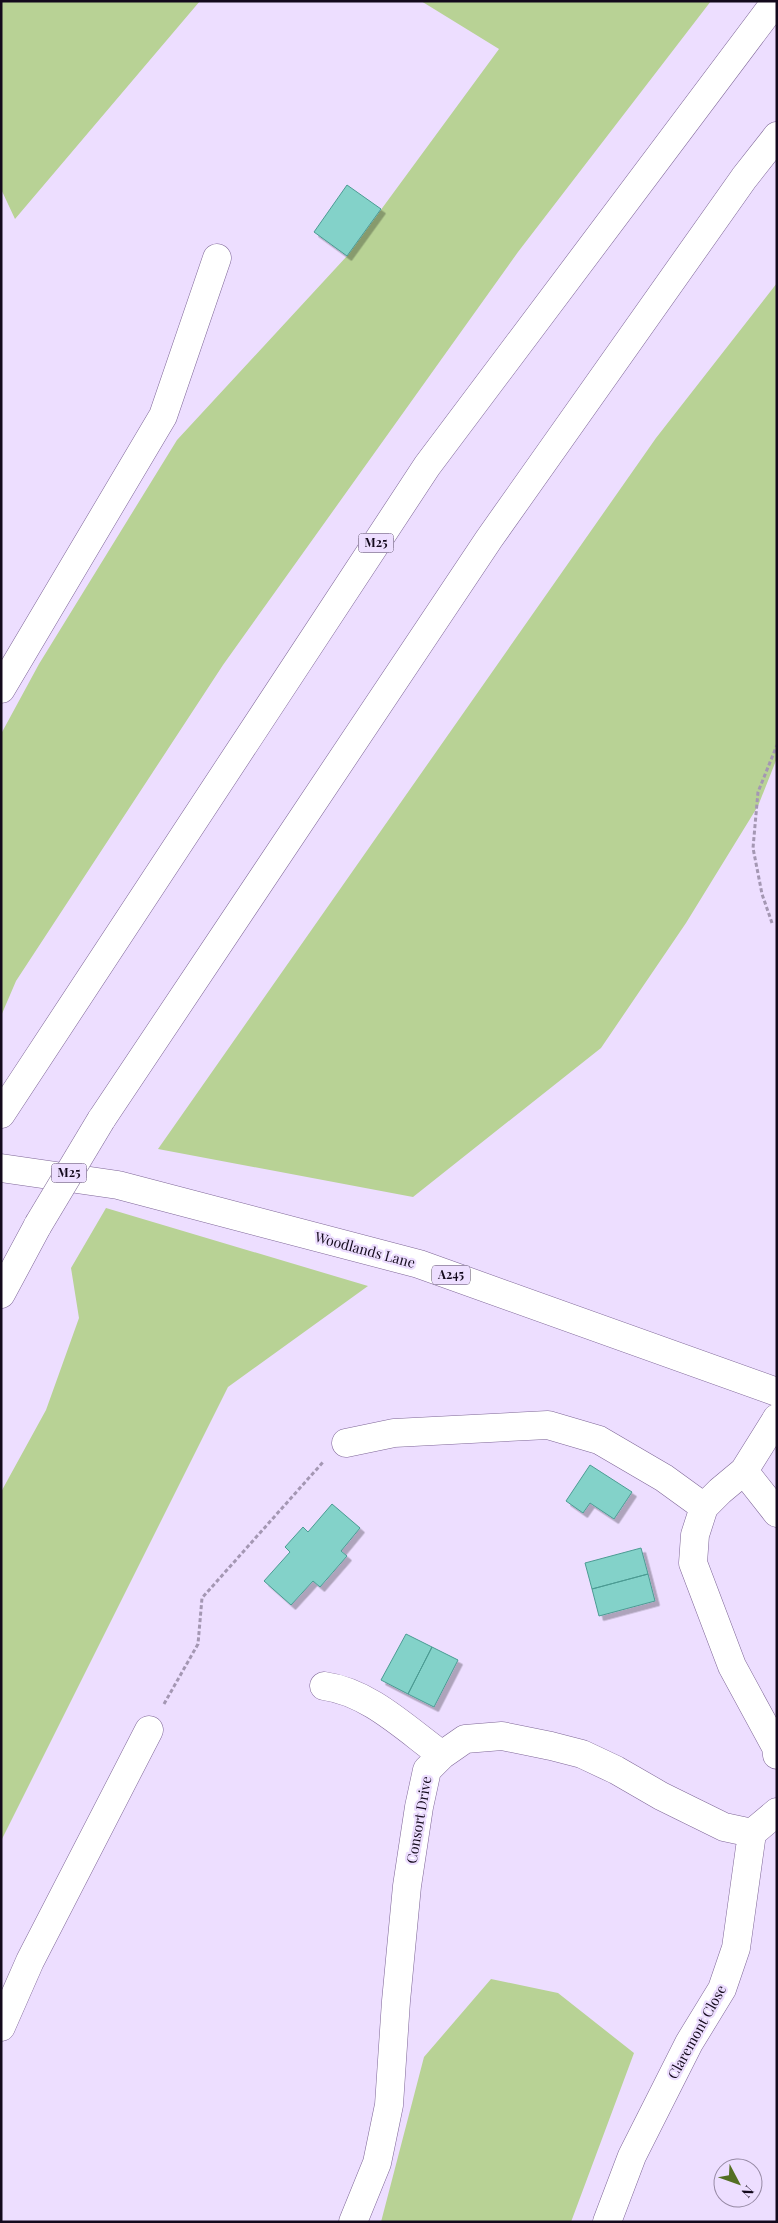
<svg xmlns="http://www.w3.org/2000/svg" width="778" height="2223" viewBox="0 0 778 2223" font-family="'Playfair Display',serif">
  <defs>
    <filter id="shadow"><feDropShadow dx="4.5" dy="4.5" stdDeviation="0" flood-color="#0004"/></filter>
  </defs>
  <rect width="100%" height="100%" fill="#eddeff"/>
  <path fill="#b8d295" d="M1 1H200L15 219 1 189Z
    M421 1H711L518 252 223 665 16 981 1 1016V734L39 664 177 440 347 256 499 49Z
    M777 283V758L758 806 686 923 601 1048 413 1197 158 1149 656 438Z
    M106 1208 368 1286 228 1387 1 1841V1492L46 1410 79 1318 71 1268Z
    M491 1979 558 1993 634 2053 571 2222H381L424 2057Z"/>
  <path fill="#83d2c9" stroke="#4c9b93" filter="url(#shadow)" d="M347 185 381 209 347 256 314 232Z
    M590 1465 632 1492 614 1519 590 1503 583 1513 566 1501Z
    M332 1504 360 1528 341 1551 347 1556 320 1587 313 1581 291 1605 264 1581 290 1552 285 1547 303 1527 308 1532Z
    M641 1548 648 1574 592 1589 585 1563Z
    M648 1574 655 1601 599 1616 592 1589Z
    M406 1634 432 1647 408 1694 381 1680Z
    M432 1647 458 1660 434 1707 408 1694Z"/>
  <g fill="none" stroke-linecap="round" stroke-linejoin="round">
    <defs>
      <path id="minor" d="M1 689 163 416 217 258
        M777 1418 744 1471 720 1491 704 1507 695 1535 693 1563 732 1666 776 1747 777 1755
        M346 1443 394 1433 548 1425 599 1440 664 1478 704 1507
        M744 1471 777 1513
        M324 1686C369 1692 406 1729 442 1755
        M1 2027 30 1961 149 1730
        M353 2222 377 2163 389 2105 396 2001 407 1886 419 1807 427 1770 442 1755 465 1739 502 1736 551 1746 582 1754 616 1770 661 1796 724 1827 752 1833 777 1812
        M607 2222 632 2156 689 2043 722 1989 736 1948 752 1833"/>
      <path id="major" d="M1 1168 118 1185 419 1264 777 1392"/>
      <path id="highway" d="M1 1114 427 466 776 1
        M101 1120 489 539 744 178 777 136
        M1 1294 38 1225"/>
    </defs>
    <use href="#minor" stroke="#7e6697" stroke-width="29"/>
    <use href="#major" stroke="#7e6697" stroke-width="29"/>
    <use href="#highway" stroke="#7e6697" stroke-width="29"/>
    <path stroke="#a497b3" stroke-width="3" stroke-dasharray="4 2.5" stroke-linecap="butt" d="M772 923 762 894 753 848 758 792 777 745
      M164 1704 198 1644 202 1598 324 1461"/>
    <use href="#minor" stroke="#fff" stroke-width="28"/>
    <use href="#major" stroke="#fff" stroke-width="28"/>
    <use href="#highway" stroke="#fff" stroke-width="28"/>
    <defs>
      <path id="highway-bridge" d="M38 1225 101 1120"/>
    </defs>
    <use href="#highway-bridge" stroke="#7e6697" stroke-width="29" stroke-linecap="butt"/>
    <use href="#highway-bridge" stroke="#fff" stroke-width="28"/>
  </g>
  <g text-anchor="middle" stroke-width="4.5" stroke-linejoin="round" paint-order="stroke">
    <g fill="#eddeff" stroke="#544960" stroke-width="1">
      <rect x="358.5" y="533.5" width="35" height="19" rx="4"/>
      <rect x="51.5" y="1163.5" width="35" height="19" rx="4"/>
      <rect x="432" y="1265.5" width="38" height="19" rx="4"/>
    </g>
    <g font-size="12" font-weight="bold" fill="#13091c">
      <text x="376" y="547">M25</text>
      <text x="69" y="1177">M25</text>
      <text x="451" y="1279">A245</text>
    </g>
    <g font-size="14" fill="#13091c" stroke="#eddeff">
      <text transform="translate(365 1250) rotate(15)" y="5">Woodlands Lane</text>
      <text transform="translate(419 1820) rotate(-80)" y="5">Consort Drive</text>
      <text transform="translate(697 2032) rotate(-61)" y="5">Claremont Close</text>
    </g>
  </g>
  <rect width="778" height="2223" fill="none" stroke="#13091c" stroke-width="5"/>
  <g transform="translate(738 2183) rotate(131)"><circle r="24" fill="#eddeff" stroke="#9689a4"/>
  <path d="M0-4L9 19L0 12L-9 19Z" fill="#546f23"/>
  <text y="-8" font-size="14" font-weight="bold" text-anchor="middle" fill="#13091c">N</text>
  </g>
</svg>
